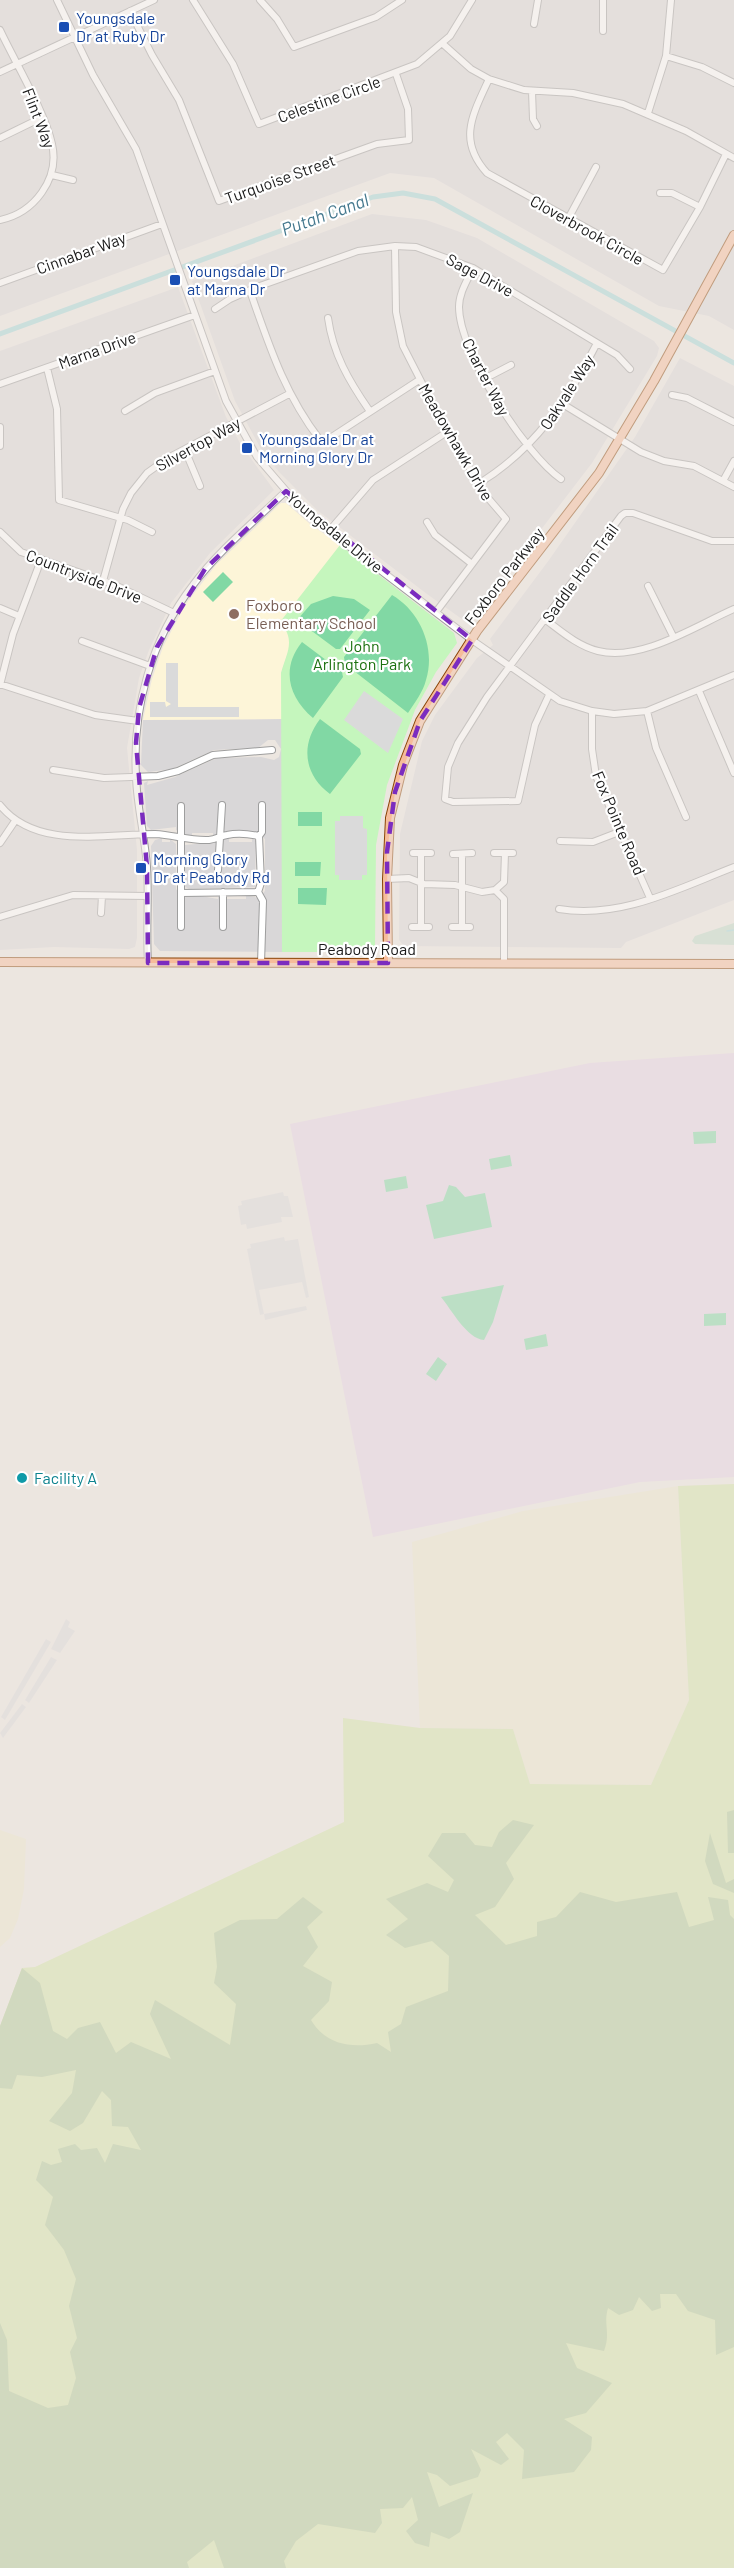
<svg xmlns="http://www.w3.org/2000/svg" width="734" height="2568" viewBox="0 0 734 2568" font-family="Barlow,sans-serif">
  <rect width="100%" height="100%" fill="#ece6e0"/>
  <path fill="#d9d7d8" d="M0 0H734V330L709 316 659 306 434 178 390 173 0 316Z
    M372 214 426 220 477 238 654 341 659 348 657 356 592 463 471 621 466 622 427 594 317 510 279 472 261 449 235 401 192 281Z
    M178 287 226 417 241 445 274 490 210 553 171 603 149 650 139 678 127 748 137 850V938L135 947 129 949 54 947 0 950V351Z
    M680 358 734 386V900L626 942 621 948 404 946 399 940 400 834 422 741 435 715 477 658 493 645 490 639 549 560 635 437Z
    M283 719 282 952 160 951 154 944 151 846 155 840 162 838V842H170V839L176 844V889L182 898 195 895 218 899V896L226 895 227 899H246V895L258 898 265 891V839L257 832H227L213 837V833H192V837L176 830V827L151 830 147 826 144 783 148 781 147 785 175 777 217 758 261 757 274 760 279 757 281 749 275 740H268L258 748 214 750 172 769 148 772 141 765 143 720Z
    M229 838V842H252V838L256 841 255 887 189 889 184 886 182 863 185 845 216 842Z"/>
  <path fill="#e4d2e5" d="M734 1053V1477L640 1482 373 1537 290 1124 590 1063Z"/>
  <path fill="#fdf5d8" d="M281 503H286L310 524 340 545 288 631 290 646 281 673 283 719 143 720 152 679 163 647 185 605 216 565Z"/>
  <path fill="#eae6cc" d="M678 1486 689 1700 651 1785 530 1784 513 1729 420 1728 412 1542 523 1511Z
    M0 1830 26 1839 24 1889 18 1919 10 1938 0 1947Z"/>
  <path fill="#d2e4a8" d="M734 1484V2568H0V2026L22 1968 35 1967 344 1822 343 1718 420 1728 513 1729 530 1784 651 1785 689 1700 678 1486Z"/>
  <path fill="#b0c997" d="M734 1810V1853H728L727 1812Z
    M513 1820 534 1825 506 1863 514 1879 495 1907 475 1915 506 1945 537 1936V1922L556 1917 580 1892 616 1902 677 1892 689 1927 714 1920 708 1897 728 1900 730 1915 734 1919V2347L716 2355 715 2320 688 2311 676 2294H660L661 2308 652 2311 639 2297 633 2310 619 2315 608 2308C603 2325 611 2332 604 2351L566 2343 577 2368 612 2383 586 2413 564 2419 592 2437 591 2450 574 2472 522 2479 524 2450 507 2433 496 2442 509 2459 501 2465 471 2449 481 2470 478 2477 450 2486 437 2475 427 2472 439 2507 473 2493 460 2532 449 2539 431 2532 429 2547 415 2543 406 2531 418 2520 412 2497 403 2508 380 2509 382 2523 375 2533 318 2524 296 2541 284 2561 286 2568H224L214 2540 187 2562 189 2568H0V2323L7 2340 9 2391 48 2408 68 2405 76 2378 70 2352 77 2338 69 2306 76 2279 64 2250 45 2225 53 2197 36 2180 42 2161 51 2165 62 2162 58 2149 75 2144 81 2150 97 2148 105 2163 113 2144 141 2150 128 2127 112 2126 111 2100 102 2091 83 2123 70 2131 49 2121 72 2093 76 2070 42 2077 17 2075 12 2089 0 2088V2026L22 1968 40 1983 53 2031 67 2039 78 2028 100 2022 116 2053 131 2042 171 2059 150 2014 155 2000 230 2045 236 2004 214 1983 217 1967 214 1933 240 1920 277 1919 303 1897 323 1912 307 1927 318 1947 303 1966 332 1982 329 2001 311 2020C325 2044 351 2049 377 2043L391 2052 388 2032 401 2024 406 2007 448 1991 449 1956 432 1941 405 1948 386 1935 408 1919 386 1899 427 1883 448 1892 454 1880 428 1856 442 1833H465L475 1845 492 1847 499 1832Z
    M710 1833 726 1883 734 1879V1893L713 1884 705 1861Z"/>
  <path fill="#bed9c7" d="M734 923V945L695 944 692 941 695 936Z"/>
  <path fill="#c5f6bd" d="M340 545 454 633 457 643 436 672 415 710 387 785 376 845 375 946 368 952H282L281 673C287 652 296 640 280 622Z"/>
  <path fill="#81d8a4" d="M223 572 233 582 213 602 203 592Z
    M392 595C420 611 436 648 426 680 423 692 415 702 408 713L345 664 344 657Z
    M333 596 354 599 370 610 340 649H336L297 620 311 604Z
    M302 642 342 672 343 677 313 718C288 697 281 668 302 642Z
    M320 719 360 749 361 754 330 794C304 775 300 745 320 719Z
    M298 812H322V826H298Z
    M295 862H321L320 876H295Z
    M298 888H327L326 905 298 904Z
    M716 1131V1143L694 1144 693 1132Z
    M510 1155 512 1166 491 1170 489 1159Z
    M406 1176 408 1188 386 1192 384 1180Z
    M449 1185 456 1187 465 1197 485 1193 492 1227 434 1239 426 1205 443 1201Z
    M504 1285 493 1322 484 1340C467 1339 451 1309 441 1297Z
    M726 1313V1325L704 1326V1314Z
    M546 1334 548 1346 526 1350 524 1339Z
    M438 1357 447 1364 436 1381 426 1374Z"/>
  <path fill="#dadada" d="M166 663H178V707H239V717H150V702H165L166 707 171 704 166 701Z
    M364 691 403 719 388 753 344 720Z
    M340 816H363V828L367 829V875H362V880H339V875H335V821H340Z
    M283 1192 284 1196H288L293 1217H281L282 1222 247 1229 246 1224 241 1225 238 1206 242 1205 241 1201Z
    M284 1237 285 1241 298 1239 309 1297 306 1298 302 1282 259 1290 264 1314 306 1306 307 1310 265 1320 264 1314 260 1315 247 1249 251 1248 250 1244Z
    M66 1619 70 1622 68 1627 75 1631 60 1653 51 1649Z
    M46 1639 51 1642 5 1720 1 1717Z
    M51 1657 57 1660 29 1703 25 1700Z
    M22 1704 26 1707 3 1738 0 1733Z"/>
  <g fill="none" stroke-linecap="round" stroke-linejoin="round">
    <path stroke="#a2d7d8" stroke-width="1.5" d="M727 931 734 930"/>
    <path stroke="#a2d7d8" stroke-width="5" d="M0 334 373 197 403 193 435 199 734 363"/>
    <defs>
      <path id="minor" d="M57 0 93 75 136 149 226 401 257 457 295 501 329 531 472 640 560 701 592 711 614 714 647 711 734 675
        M193 0 233 64 259 124 417 64 450 36 472 0
        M260 0 277 19 294 47 376 17 402 0
        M603 0V31
        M130 11 152 55 179 100 219 201 377 144 409 140 408 109 396 74
        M534 24 538 0
        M0 30C15 62 45 112 52 144 60 179 34 213 0 220
        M443 44 471 69 489 79 524 90 573 93 623 104 686 131 734 158
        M666 56 702 67 734 83
        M0 72 154 0
        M489 79C473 114 457 140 487 173L663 270 700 207 726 154
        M532 91 533 119 537 126
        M648 113 666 56 671 0
        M0 138 41 118
        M52 175 73 180
        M660 193H672L700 207
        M568 219 596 167
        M395 246 396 312 403 346 447 432 488 498 506 519 436 612
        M473 268C467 281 459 293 459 307 459 352 525 454 561 479
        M0 283 162 224
        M250 291C269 345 284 393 320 440H327L419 380
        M215 309 230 299 257 287 358 251 395 246 416 247 473 268 617 355 630 369
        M328 318C333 354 349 381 369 410
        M47 368 57 409 59 500 128 520 152 532
        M486 378 511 365
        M0 384 195 315
        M672 395 687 398 734 422
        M561 403 641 452 664 461 694 466 734 487
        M125 411 155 393 215 371
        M0 427V446
        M185 450 200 486
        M723 481 734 461
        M478 484C533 451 569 399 597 343
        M427 522 435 535 472 564
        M329 531 373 480 447 432
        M0 532 21 552 115 585 174 613
        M103 581 123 509 131 493 147 473 168 458 289 394
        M648 586 673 636
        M0 608 19 616
        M546 620C562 632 578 646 598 651 641 662 695 626 734 609
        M82 641 150 666
        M0 684 95 715 138 721
        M0 685 13 634 41 560
        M699 691 734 773
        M549 695 535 725 518 801 453 802 445 799 448 767 458 743 487 697 621 516 625 513H633L712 541H734
        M592 711V749L596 776 650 898
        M647 711 656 748 686 817
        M53 770 104 778 158 776 178 771 213 755 272 750
        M0 805C36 850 105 834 155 834 174 835 190 841 209 840 216 839 221 836 227 835 237 833 249 834 259 836
        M181 806V927
        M560 841 593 842 619 832
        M0 843 15 821
        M413 853H431
        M494 853H513
        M453 854 472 853
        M218 870 222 805
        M387 879 409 878 424 884 455 885 482 892 495 890
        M223 892V927
        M258 892 261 883 259 836 262 832V805
        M258 892 263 901 261 963
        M181 893 258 892
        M559 909C621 919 677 889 734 867
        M101 913 102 896
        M0 917 73 895 147 896
        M412 927H429
        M421 927V853
        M452 927H470
        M462 927V854
        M148 963C146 931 149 899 147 867 145 837 137 807 136 777 132 709 151 639 193 585 219 550 254 522 286 491
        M504 964V899L495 890 504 882 505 853"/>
      <path id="major" d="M0 962 734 964
        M388 963 387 879 390 818 403 765 420 721 477 631 599 473 654 381 734 235"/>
    </defs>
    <use href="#minor" stroke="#9e9e9e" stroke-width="8"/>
    <use href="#major" stroke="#8a4407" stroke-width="10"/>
    <use href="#minor" stroke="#fff" stroke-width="6"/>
    <use href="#major" stroke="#f6bc9b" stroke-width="8"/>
  </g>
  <path d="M0 0H734V2568H0ZM286 491 472 640 420 721 395 792 387 852 388 963H148L147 867 136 743 139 708 157 647 205 569Z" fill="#ece6e0" fill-opacity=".55" fill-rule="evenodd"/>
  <path fill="none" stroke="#7b2cbf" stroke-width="4.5" stroke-dasharray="12 8" stroke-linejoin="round" d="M286 491 472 640 420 721 395 792 387 852 388 963H148L147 867 136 743 139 708 157 647 205 569Z"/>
  <g fill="#1a4fb4" stroke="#fff" stroke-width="2">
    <rect x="58" y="21" width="12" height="12" rx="3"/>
    <rect x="169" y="274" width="12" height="12" rx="3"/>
    <rect x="241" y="442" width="12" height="12" rx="3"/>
    <rect x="135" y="862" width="12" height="12" rx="3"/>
  </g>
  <circle fill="#8d6e63" stroke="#fff" stroke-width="2" cx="234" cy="614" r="6"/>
  <circle fill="#0f9aa8" stroke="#fff" stroke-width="2" cx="22" cy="1478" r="6"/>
  <g text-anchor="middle" stroke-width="4.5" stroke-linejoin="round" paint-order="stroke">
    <g font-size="16" fill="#164399" stroke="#fff" text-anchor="start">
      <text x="76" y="24">Youngsdale<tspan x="76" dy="18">Dr at Ruby Dr</tspan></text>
      <text x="187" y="277">Youngsdale Dr<tspan x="187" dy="18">at Marna Dr</tspan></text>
      <text x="259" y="445">Youngsdale Dr at<tspan x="259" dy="18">Morning Glory Dr</tspan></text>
      <text x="153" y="865">Morning Glory<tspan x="153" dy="18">Dr at Peabody Rd</tspan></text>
    </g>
    <g font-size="16" fill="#1a1a1a" stroke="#fff">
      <text transform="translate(329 99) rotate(-20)" y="6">Celestine Circle</text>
      <text transform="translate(39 118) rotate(69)" y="6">Flint Way</text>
      <text transform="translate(280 179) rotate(-20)" y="6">Turquoise Street</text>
      <text transform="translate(587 230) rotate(29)" y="6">Cloverbrook Circle</text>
      <text transform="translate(81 253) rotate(-20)" y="6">Cinnabar Way</text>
      <text transform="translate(480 275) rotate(28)" y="6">Sage Drive</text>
      <text transform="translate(97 350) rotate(-20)" y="6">Marna Drive</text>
      <text transform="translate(486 377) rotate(63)" y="6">Charter Way</text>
      <text transform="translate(567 392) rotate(-57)" y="6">Oakvale Way</text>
      <text transform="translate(456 442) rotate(60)" y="6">Meadowhawk Drive</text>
      <text transform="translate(198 444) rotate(-29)" y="6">Silvertop Way</text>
      <text transform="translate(335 532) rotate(39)" y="6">Youngsdale Drive</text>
      <text transform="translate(580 573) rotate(-54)" y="6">Saddle Horn Trail</text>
      <text transform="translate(84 576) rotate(21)" y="6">Countryside Drive</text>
      <text transform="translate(504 576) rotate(-52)" y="6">Foxboro Parkway</text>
      <text transform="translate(619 823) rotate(67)" y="6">Fox Pointe Road</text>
      <text x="367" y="955">Peabody Road</text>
    </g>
    <g font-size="16" fill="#785e54" stroke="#fff" text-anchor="start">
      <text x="246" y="611">Foxboro<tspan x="246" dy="18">Elementary School</tspan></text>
    </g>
    <g font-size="16" fill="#1c7110" stroke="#fff">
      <text x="362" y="652">John<tspan x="362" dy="18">Arlington Park</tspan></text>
    </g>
    <g font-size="16" fill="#0d838f" stroke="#fff" text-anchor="start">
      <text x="34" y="1484">Facility A</text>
    </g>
    <g font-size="18" font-style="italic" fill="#44788e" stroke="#fff">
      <text transform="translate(325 215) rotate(-20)" y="6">Putah Canal</text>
    </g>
  </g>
</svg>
